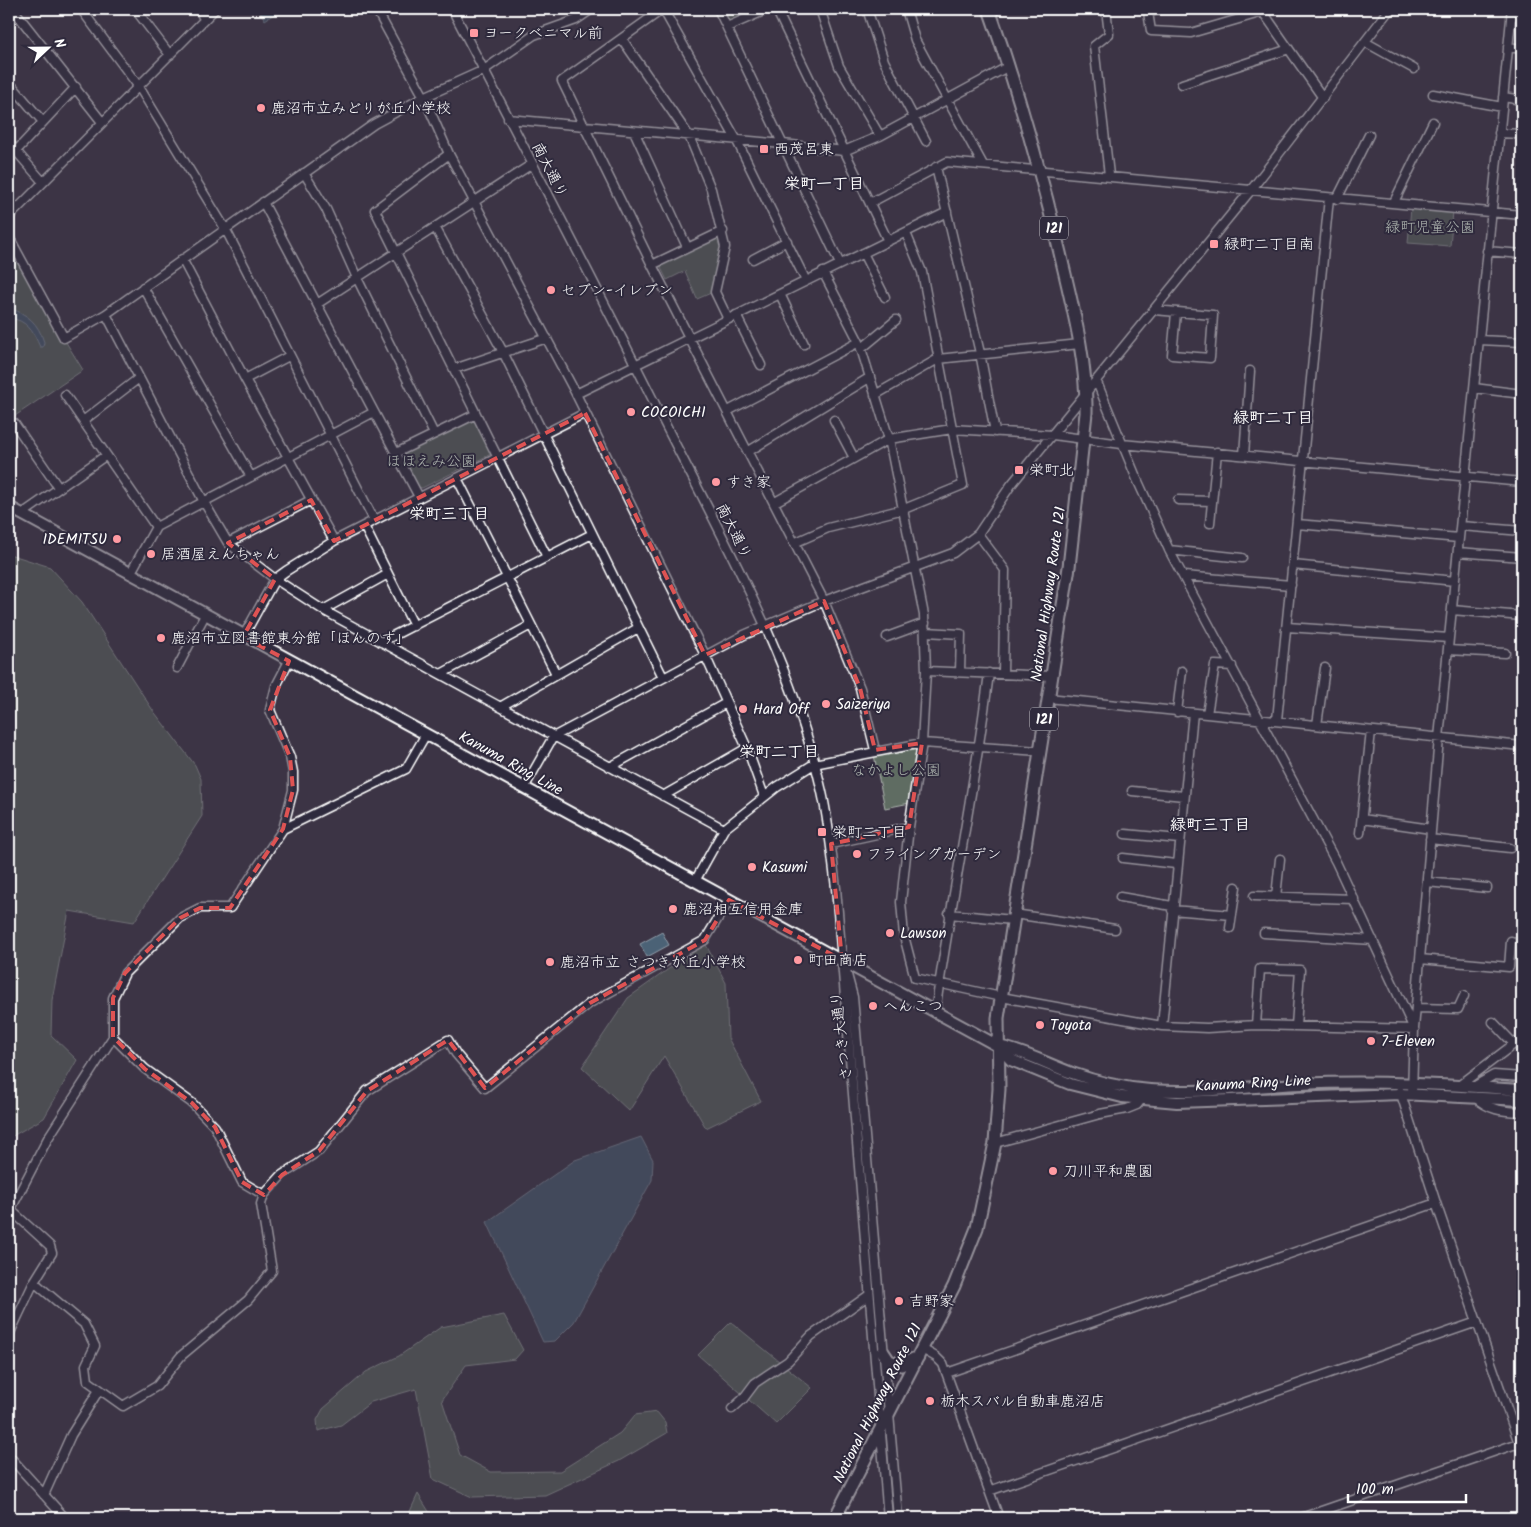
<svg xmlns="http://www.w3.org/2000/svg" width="1531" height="1527" viewBox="0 0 1531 1527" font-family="Kalam,'Klee One',sans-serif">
  <rect width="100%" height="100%" fill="#3c3445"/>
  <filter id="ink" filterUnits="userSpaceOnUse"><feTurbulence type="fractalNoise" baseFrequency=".02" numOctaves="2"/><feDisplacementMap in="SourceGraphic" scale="10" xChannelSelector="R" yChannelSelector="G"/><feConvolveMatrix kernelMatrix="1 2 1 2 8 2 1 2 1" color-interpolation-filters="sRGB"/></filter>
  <g filter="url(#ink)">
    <path fill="#5f6c62" stroke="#afb6b0" d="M722 9H761L732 22 727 20Z
      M1411 207 1453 211 1450 246 1408 243Z
      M718 236 723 240 711 293 697 299 685 271 667 280 661 268 662 263Z
      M9 249 83 370 9 420Z
      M473 418C482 423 492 445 491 454L422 488 417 487 402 458 404 451Z
      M9 554 50 567 82 602 152 709 195 765 201 779 202 816 134 922 69 911 52 1000 51 1035 77 1060 44 1118 9 1138Z
      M912 747 917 752 910 803 885 808 874 755Z
      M705 943 726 983 728 1038 761 1101 706 1128 664 1056 629 1111 582 1067 628 998Z
      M504 1315 523 1350 515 1359 466 1365 442 1400 460 1455 491 1472 560 1471 620 1433 635 1415 657 1412 665 1422 667 1433 619 1461 545 1495 472 1497 433 1479 416 1389 371 1402 341 1425 318 1431 317 1420 323 1409 366 1372 399 1356 441 1327Z
      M731 1322 812 1388 776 1424 698 1355Z
      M418 1494 433 1518H407Z"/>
    <path fill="#4b6276" stroke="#93a1ad" d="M258 9H278L279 11 265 20Z
      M9 308C28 314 38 323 44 342L43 347H40C33 331 27 320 9 318Z
      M662 932 669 945 647 957 640 944Z
      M641 1137 653 1160 652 1180 574 1322 555 1341 543 1342 487 1222 575 1160Z"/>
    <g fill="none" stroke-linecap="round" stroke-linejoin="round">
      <defs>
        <path id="minor" d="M13 9 102 122
          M81 9 139 87 226 230 374 520
          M135 9 170 55
          M199 9 204 19
          M376 9 424 97 449 154 576 394 705 655 747 748 764 796
          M452 9C523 145 594 281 662 418 723 539 792 659 822 792 829 824 832 856 836 888L888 1518
          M663 9 562 81 652 265 824 601 860 688 875 750
          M663 9 736 139 806 281
          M718 9 840 264
          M776 9 888 241
          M820 9 839 66 880 136
          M867 9 884 61 926 141
          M906 9 915 40 983 165
          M1106 9 1109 34 1094 46 1109 175
          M1162 9 1148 12 1151 31 1191 33 1263 12 1323 98
          M1511 15 1522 16
          M727 27 768 9
          M622 39 689 136 711 189 725 247 715 292 728 319
          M1365 42 1414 69
          M1508 47 1522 49
          M9 82 43 122
          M1182 84 1289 49
          M1433 94 1502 107
          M1503 97 1522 100
          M508 119 783 144 844 151 880 136 1009 66
          M634 131 687 247
          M1499 133 1522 134
          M9 143 43 182
          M16 151 76 87
          M449 154 375 210 547 557
          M936 167 980 353 995 432
          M304 173 326 209 357 278 434 434
          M1337 199 1369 135
          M263 202 419 497
          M1394 202 1433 122
          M870 203 947 162 1522 215
          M9 217 215 9
          M435 227 503 352 663 677
          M9 237 64 338 106 314 374 124 424 97 484 70 534 35 576 20 592 9
          M1487 251 1522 254
          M863 253 885 297
          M182 259 245 379 334 541
          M753 259 787 241
          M652 265 723 231
          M823 272 859 342 889 439 924 615 926 671 922 743 909 827 901 902 904 936 915 978 1001 997 1162 1026 1207 1028 1256 1025 1414 1029
          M143 287 251 477
          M780 294 804 344
          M317 304 532 164
          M1154 310 1213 315 1210 358 1172 355 1176 313
          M106 314 204 502 228 543 275 579 323 610 724 829
          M736 315 761 365
          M1479 340 1522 342
          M861 349 896 320
          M454 369 547 338
          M245 379 289 356
          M1096 380 1136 477 1170 552 1336 862 1414 1029
          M1474 388 1522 394
          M576 394 947 212
          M65 395 156 527
          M875 395 938 359 1080 344
          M728 411 859 342
          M834 420 854 458
          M83 421 139 378
          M9 427 14 423 58 487
          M749 451 869 378
          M396 453 476 414
          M1244 455 1250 371
          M457 478 556 674
          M1178 500 1212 501
          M775 502 889 439 952 429 1053 435 1122 444 1522 482
          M22 514 105 456
          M1210 523 1217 452
          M1297 524 1459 538
          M364 526 414 626
          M1461 526 1522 531
          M978 534 1005 570 1003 673
          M228 543 311 500
          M794 543 828 528 904 509 963 485 922 272 906 233
          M1169 550 1242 558
          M1458 552 1522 557
          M1293 565 1455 581
          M130 574 156 527 374 412
          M1184 576 1291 585
          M323 610 388 574
          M1452 610 1522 616
          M1287 627 1449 638
          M926 632 961 634 960 672
          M243 637 275 579 286 571 334 541 585 413
          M887 637 925 623
          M381 642 592 534
          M1448 650 1505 653
          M177 668 205 615
          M926 671 1051 676
          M441 674 531 625
          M1048 698 1522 746
          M500 707 638 628
          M1177 712 1182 671
          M1207 714 1215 665 1232 666
          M1277 720 1329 198
          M1317 725 1325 668
          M610 767 726 703
          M524 788 553 737 744 635 824 601 953 553 978 534 1011 485 1251 190 1390 9
          M1132 791 1184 796
          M663 796 747 748
          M1362 819 1431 829
          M283 829 406 769 426 734
          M1360 833 1371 731
          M1125 834 1179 839
          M1430 839 1510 848
          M831 844 909 827
          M1123 858 1176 864
          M695 881 724 829 777 787 814 764 922 743 1039 751
          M1427 882 1487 888
          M1254 896 1354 899
          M1120 897 1172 906
          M1276 897 1280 859
          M1172 910 1232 915
          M949 914 1013 920
          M1014 914 1115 929
          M1230 928 1236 887
          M1264 933 1373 940
          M1420 959 1509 967 1511 941
          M846 971 853 997 898 1518
          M1416 1008 1458 1009 1464 996
          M935 1013C951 899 975 787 989 673
          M1256 1025 1260 969 1300 970 1296 1026
          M1162 1026 1193 713
          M113 1037 145 1069 192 1103 215 1127 242 1182 264 1195
          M1460 1085 1514 1044 1493 1022
          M1475 1086 1494 1075 1522 1077
          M1400 1091 1436 1203 1522 1452
          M1412 1094 1414 1029 1439 738 1512 9
          M1475 1097C1490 1111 1503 1111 1522 1112
          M995 1143 1100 1114 1127 1109 1137 1105 1141 1100
          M34 1282 84 1324 95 1346 86 1365 88 1381 123 1406 157 1386 181 1356 248 1300 272 1271 261 1204 264 1195 282 1175 319 1151 367 1091 448 1040 456 1054 485 1088 590 1003 705 940 729 900
          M9 1335 34 1282 52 1253 50 1246 13 1212 12 1207 48 1138 113 1037V998L125 973 180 918 200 908H230L283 829 293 790V772L290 757 270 710 276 686 289 661
          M922 1349 936 1357 943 1364 999 1518
          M947 1373 1436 1203
          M732 1409 743 1399 755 1383 788 1361 811 1336 869 1295
          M9 1456 65 1518
          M989 1491 1477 1322
          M44 1495 71 1435 99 1390
          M1301 1518 1519 1443"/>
        <path id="major" d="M9 507 998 1046C1024 1051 1047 1064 1072 1073 1097 1082 1125 1088 1150 1090 1201 1094 1252 1086 1302 1084 1376 1080 1449 1085 1522 1090
          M998 1046 1011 1060 1070 1084 1122 1097 1177 1102 1400 1094 1522 1100"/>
        <path id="highway" d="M883 1352 889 1361 901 1365 918 1357
          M835 1518 954 1286 977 1228 995 1143 999 1089 998 1018 1069 567 1086 413C1087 359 1072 305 1060 253 1040 168 1018 91 989 9"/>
      </defs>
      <use href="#minor" stroke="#fff" stroke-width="11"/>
      <use href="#major" stroke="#fff" stroke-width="14"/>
      <use href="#highway" stroke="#fff" stroke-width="15"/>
      <use href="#minor" stroke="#2f2a3d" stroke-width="8"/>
      <use href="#major" stroke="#2f2a3d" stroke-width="10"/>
      <use href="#highway" stroke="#2f2a3d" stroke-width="11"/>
    </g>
  </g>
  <path d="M0 0H1531V1527H0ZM585 413 705 655 824 601 860 688 875 750 922 743 909 827 831 844 842 960 729 900 705 940 590 1003 485 1088 448 1040 367 1091 319 1151 282 1175 264 1195 242 1182 215 1127 192 1103 145 1069 113 1037V998L125 973 180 918 200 908H230L283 829 293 790 290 757 270 710 289 661 243 637 275 579 228 543 311 500 334 541Z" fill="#3c3445" fill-opacity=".55" fill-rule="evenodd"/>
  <path fill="none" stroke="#de5353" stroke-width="4" stroke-dasharray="10 6" stroke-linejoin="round" d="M585 413 705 655 824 601 860 688 875 750 922 743 909 827 831 844 842 960 729 900 705 940 590 1003 485 1088 448 1040 367 1091 319 1151 282 1175 264 1195 242 1182 215 1127 192 1103 145 1069 113 1037V998L125 973 180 918 200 908H230L283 829 293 790 290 757 270 710 289 661 243 637 275 579 228 543 311 500 334 541Z"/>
  <g fill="#ff9aa2" stroke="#2f2a3d" stroke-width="2">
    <rect x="469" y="28" width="10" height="10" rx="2.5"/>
    <circle cx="261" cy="108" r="5"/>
    <rect x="759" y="144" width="10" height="10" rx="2.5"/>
    <rect x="1209" y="239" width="10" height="10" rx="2.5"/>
    <circle cx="551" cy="290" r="5"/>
    <circle cx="631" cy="412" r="5"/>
    <rect x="1014" y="465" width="10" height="10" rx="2.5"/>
    <circle cx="716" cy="482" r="5"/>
    <circle cx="117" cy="539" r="5"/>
    <circle cx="151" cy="554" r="5"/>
    <circle cx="161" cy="638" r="5"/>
    <circle cx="826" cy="704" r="5"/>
    <circle cx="743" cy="709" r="5"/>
    <rect x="817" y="827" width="10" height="10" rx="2.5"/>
    <circle cx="857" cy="854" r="5"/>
    <circle cx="752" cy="867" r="5"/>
    <circle cx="673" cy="909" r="5"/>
    <circle cx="890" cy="933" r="5"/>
    <circle cx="798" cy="960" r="5"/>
    <circle cx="550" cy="962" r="5"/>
    <circle cx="873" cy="1006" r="5"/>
    <circle cx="1040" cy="1025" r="5"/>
    <circle cx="1371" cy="1041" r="5"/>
    <circle cx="1053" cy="1171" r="5"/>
    <circle cx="899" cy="1301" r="5"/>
    <circle cx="930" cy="1401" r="5"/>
  </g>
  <g text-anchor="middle" stroke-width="4" stroke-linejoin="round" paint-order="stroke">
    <g fill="#2f2a3d" stroke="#c1bfc5" stroke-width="1">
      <rect x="1040" y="216.5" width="28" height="23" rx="4"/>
      <rect x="1030" y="707.5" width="28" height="23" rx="4"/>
    </g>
    <g font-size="14" font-weight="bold" fill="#fff">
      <text x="1054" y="233">121</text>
      <text x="1044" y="724">121</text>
    </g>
    <g font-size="15" fill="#fff" stroke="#2f2a3d" text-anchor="start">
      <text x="484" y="38">ヨークベニマル前</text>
      <text x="271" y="113">鹿沼市立みどりが丘小学校</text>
      <text x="774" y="154">西茂呂東</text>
      <text x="1224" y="249">緑町二丁目南</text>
      <text x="561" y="295">セブン-イレブン</text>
      <text x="641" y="417">COCOICHI</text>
      <text x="1029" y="475">栄町北</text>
      <text x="726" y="487">すき家</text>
      <text x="107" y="544" text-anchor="end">IDEMITSU</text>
      <text x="161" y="559">居酒屋えんちゃん</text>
      <text x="171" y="643">鹿沼市立図書館東分館「ほんのす」</text>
      <text x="836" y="709">Saizeriya</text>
      <text x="753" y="714">Hard Off</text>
      <text x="832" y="837">栄町二丁目</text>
      <text x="867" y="859">フライングガーデン</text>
      <text x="762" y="872">Kasumi</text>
      <text x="683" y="914">鹿沼相互信用金庫</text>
      <text x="900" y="938">Lawson</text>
      <text x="808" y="965">町田商店</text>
      <text x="560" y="967">鹿沼市立 さつきが丘小学校</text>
      <text x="883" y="1011">へんこつ</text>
      <text x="1050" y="1030">Toyota</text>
      <text x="1381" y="1046">7-Eleven</text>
      <text x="1063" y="1176">刀川平和農園</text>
      <text x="909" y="1306">吉野家</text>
      <text x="940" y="1406">栃木スバル自動車鹿沼店</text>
    </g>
    <g font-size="15" fill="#fff" stroke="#2f2a3d">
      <text transform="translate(550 170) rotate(63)" y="5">南大通り</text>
      <text transform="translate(734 531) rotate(63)" y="5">南大通り</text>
      <text transform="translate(1048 594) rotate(-82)" y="5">National Highway Route 121</text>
      <text transform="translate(511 763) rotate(29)" y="5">Kanuma Ring Line</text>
      <text transform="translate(841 1036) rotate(-97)" y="5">さつき大通り</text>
      <text transform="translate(1253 1083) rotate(-3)" y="5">Kanuma Ring Line</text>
      <text transform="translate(877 1403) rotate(-63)" y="5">National Highway Route 121</text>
    </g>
    <g font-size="15" fill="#afb6b0" stroke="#2f2a3d">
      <text x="1430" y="232">緑町児童公園</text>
      <text x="431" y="466">ほほえみ公園</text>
      <text x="896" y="775">なかよし公園</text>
    </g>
    <g font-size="16" font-weight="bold" fill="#fff" stroke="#2f2a3d">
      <text x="824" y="189">栄町一丁目</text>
      <text x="1273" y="423">緑町二丁目</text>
      <text x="449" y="519">栄町三丁目</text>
      <text x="779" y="757">栄町二丁目</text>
      <text x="1210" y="830">緑町三丁目</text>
    </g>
  </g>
  <rect width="1531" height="1527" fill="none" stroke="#2f2a3d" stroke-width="30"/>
  <rect x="15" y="15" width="1501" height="1497" fill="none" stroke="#fff" stroke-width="2" filter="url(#ink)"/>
  <g transform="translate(48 48) rotate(68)" stroke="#2f2a3d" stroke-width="4" paint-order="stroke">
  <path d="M0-4L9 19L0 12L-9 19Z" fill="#ffffff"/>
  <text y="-8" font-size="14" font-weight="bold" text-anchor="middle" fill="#ffffff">N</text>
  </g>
  <path d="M1348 1494v8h118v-8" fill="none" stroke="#ffffff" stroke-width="2.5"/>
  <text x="1356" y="1494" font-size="15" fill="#ffffff" stroke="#2f2a3d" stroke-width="4" paint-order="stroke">100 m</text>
</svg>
